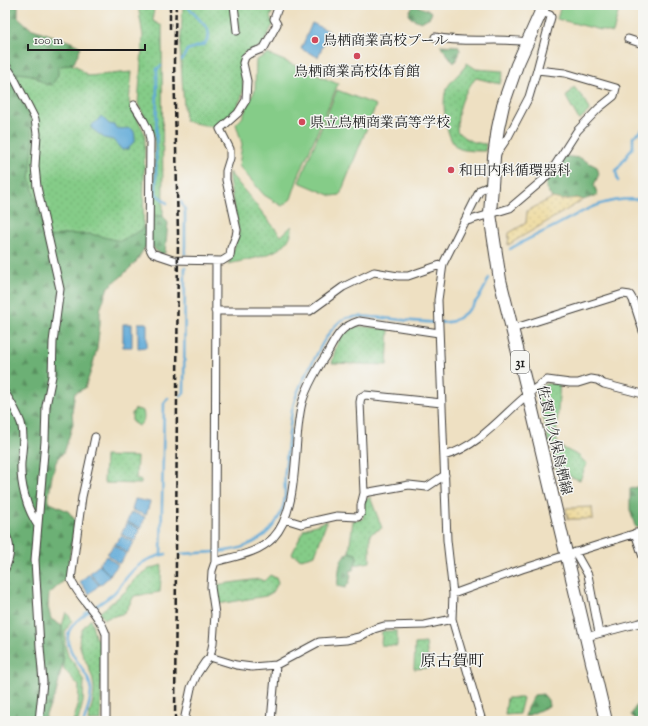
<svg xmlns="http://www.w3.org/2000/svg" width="648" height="726" viewBox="0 0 648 726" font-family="'Sorts Mill Goudy','Noto Serif JP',serif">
  <defs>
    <pattern id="green-dots" width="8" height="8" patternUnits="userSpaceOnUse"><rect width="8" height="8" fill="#85cc88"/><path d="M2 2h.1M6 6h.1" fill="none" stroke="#72af75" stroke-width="1.8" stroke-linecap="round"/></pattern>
    <pattern id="forest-firs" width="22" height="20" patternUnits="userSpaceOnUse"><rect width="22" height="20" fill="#6cb074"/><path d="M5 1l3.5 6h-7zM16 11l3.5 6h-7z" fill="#588e5e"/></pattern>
    <pattern id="sand-dots" width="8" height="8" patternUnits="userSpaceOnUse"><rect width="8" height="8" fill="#eeda9e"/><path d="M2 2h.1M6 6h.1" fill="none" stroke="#ccba88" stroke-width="1.8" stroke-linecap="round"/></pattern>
  </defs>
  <rect width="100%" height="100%" fill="#f6f6f2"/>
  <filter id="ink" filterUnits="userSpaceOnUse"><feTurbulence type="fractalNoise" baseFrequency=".025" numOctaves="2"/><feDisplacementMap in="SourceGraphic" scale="8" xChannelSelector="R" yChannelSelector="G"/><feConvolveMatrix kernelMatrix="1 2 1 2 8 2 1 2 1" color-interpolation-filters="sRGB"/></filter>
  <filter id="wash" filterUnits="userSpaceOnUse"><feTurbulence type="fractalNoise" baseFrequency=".012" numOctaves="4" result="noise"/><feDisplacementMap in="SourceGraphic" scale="16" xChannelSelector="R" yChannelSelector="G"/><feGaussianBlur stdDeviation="0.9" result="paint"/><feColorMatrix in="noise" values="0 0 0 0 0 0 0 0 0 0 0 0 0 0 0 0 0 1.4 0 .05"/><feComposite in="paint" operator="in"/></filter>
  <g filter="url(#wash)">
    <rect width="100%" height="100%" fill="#eee0c2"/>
    <path fill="url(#green-dots)" stroke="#507452" d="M138 5H154L153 21 162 26 163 216H154V135L138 104 143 36Z
      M183 5H232L234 35 239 33 237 5H275L270 18 274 23 262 46 244 53C237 66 242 70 243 83 245 103 230 116 217 128L185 121 180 49Z
      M47 54 78 67 88 76 132 72 129 102 145 134 143 229 139 246 40 264 5 171V71Z
      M467 63 476 69 503 71 500 84 476 78C462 93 457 112 457 131 465 140 474 143 486 144L485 151C479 151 462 151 458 148 446 141 441 102 446 90 451 79 462 73 467 63Z
      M574 87 587 103 589 111 579 120 566 97Z
      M229 172 253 201 281 236 292 226C293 255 249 259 228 264L231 258 239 232 229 181Z
      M358 326 389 329 387 365 332 363C336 345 339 332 358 326Z
      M560 383 556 439 558 443 557 445 549 444 537 390 546 384Z
      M137 409 143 411C145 417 144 423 138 426L132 422V414L134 410Z
      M563 448 579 456 587 464 580 480 557 472 552 449Z
      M105 456 137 457 136 480H141V484L104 483Z
      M370 497 382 528 370 534V562L355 565 357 559 356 554 349 552 353 520 363 519V502Z
      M327 521 315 555 301 559 292 554 304 529Z
      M162 565 160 592 134 596 125 613 104 619 99 613 126 591 135 579 149 569Z
      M270 575 276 578 278 583 273 592 266 596 218 604 215 585 259 579 264 581Z
      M66 612 72 620 65 632V645L68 656 76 666 84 682 83 702 78 721H73L78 706 79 686 64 669 63 662 62 626Z
      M91 619 95 637 101 642V721H88C91 708 96 695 93 681 88 656 66 642 91 619Z
      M382 631H397V646L381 645Z
      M426 643 429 668 414 669 415 644Z
      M507 698H523L519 714 505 715Z"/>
    <path fill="url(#forest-firs)" stroke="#446648" d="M5 5H18V17L30 28 71 42 81 47 74 63 58 67V75L52 85 45 84 32 75 17 73 21 100 30 120 33 143 30 179 46 238 66 234H91L120 241 143 229 154 216H163L168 223 165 253 161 254 155 250 152 246 145 247 136 262 122 276 108 287 100 310V324L97 348 92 368 85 388 75 393 72 411 73 424 65 450 56 462 52 476 48 502 68 511 75 520 67 578 49 594 48 607 51 619 62 626 63 662 56 693 43 721H5Z
      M415 5 432 12 430 17 421 22 411 18 409 14 410 10Z
      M440 45 458 46 460 50 459 55 454 63Z
      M563 156 580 158 597 167 599 174 594 185 598 195 583 200 577 198 562 200 552 198 546 188V182Z
      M643 485V526L637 528 635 526 630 510V489Z
      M349 552 356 554 357 559 353 570 349 571 351 576 349 583 345 588 337 586C339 575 338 556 349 552Z
      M543 694 548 700 549 706 525 717 527 708 534 695Z
      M641 697H643V721H637L631 715Z"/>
    <path fill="url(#sand-dots)" stroke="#857b5d" d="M552 198 562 200 577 198 583 200 508 245 509 233 526 223 527 211Z
      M592 507 593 519H568L566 508Z"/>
    <path fill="#85cc88" stroke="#507452" d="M561 5H620L613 33 557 19Z
      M268 54 338 84 299 175 291 199 282 206 264 195 239 166 242 144 236 124 242 118 255 90 256 60Z
      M337 90 376 105 340 195 332 196 299 182Z"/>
    <path fill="#61aad8" stroke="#3e637a" d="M312 23 329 31 318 57 301 49Z
      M101 116 109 124 114 125 116 128C127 131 135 122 135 140L128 149 122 150 113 140 104 138 91 128V125L96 122Z
      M138 323H147V347L138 348Z
      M123 324H132V347H123Z
      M135 499 150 502 146 515 132 510Z
      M131 512 145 517 141 528 127 522Z
      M127 523 140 529 135 541 121 534Z
      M121 536 134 542 127 553 115 544Z
      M114 545 126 554 119 564 107 554Z
      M106 556 118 565 110 575 99 564Z
      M99 565 110 576 100 585 90 573Z
      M89 574 99 585 89 594 80 582Z"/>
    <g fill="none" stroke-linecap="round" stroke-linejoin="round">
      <path stroke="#61aad8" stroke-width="2.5" d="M182 60 187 50 205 44 209 36 208 29 189 8V5
        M161 66 157 69 156 194 167 203
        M618 181 616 171 633 147V137L643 129
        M181 202 185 210V254
        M510 249C523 241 537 235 551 228 582 212 606 195 643 200
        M181 396 184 393 185 267
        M181 554C204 552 232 554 252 543 271 534 283 516 285 496 285 488 284 479 285 471 287 452 289 431 292 411 296 391 306 374 316 356 319 350 322 343 326 338 330 332 336 323 342 320 349 316 364 316 372 317 388 318 441 326 453 321 471 312 482 295 489 278
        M161 555 164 403 168 398
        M84 721C87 712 91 701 91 691 90 670 66 656 68 636 69 620 102 604 114 593 122 585 128 573 138 566 145 560 156 556 166 554"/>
    </g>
  </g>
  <g filter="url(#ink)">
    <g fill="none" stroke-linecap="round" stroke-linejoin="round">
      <defs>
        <path id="minor" d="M234 5 237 31
          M435 37C465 44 497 37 528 42
          M628 39 643 44
          M5 64 13 76 35 119 37 134 35 166 37 187 60 289 53 342 52 376 46 406 45 441 35 560 40 647 43 682 39 721
          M537 70 551 17 550 15 541 12
          M134 105 144 121 148 129 150 140 149 247 152 253 173 260 222 261 230 256 231 248 236 236 237 230 226 180V171L230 158V149L220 129 238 113 246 100 247 81 243 63 245 57 249 54 264 48 277 24 274 19 279 5
          M464 222 510 208 543 180 552 170 577 131 599 108 614 96 616 88 565 73 537 70 529 97 508 137 497 153
          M215 311H310L343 287 374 272 398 276H408L443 264
          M512 329 623 294 630 295 633 300 643 331
          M5 393C11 402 17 412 21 423 25 435 22 450 21 463 20 483 26 507 37 524
          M5 404V429
          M95 437 82 497 71 580C80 600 99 613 106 634V721
          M444 456C487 444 511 402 547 380L570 383H578L591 379 597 380 604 384 643 394
          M364 493 409 485 427 487 445 475
          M285 519 301 524 337 516 358 517 361 513V505L364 493 360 402 361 397 365 395 442 403
          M635 533 643 557
          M5 534C12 545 10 558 5 569
          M575 552 588 575 599 633
          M215 562C235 556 257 554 273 538 301 508 292 442 302 403 306 388 319 365 328 352 337 336 340 327 359 321L439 333
          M453 594 522 569 643 531
          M586 637 643 622
          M210 657 236 665 252 667 276 665 319 642 346 640 359 637 374 629 384 626 425 625 452 619
          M184 721 191 688 197 674 205 662 210 657 213 643 215 614 211 587 212 571 215 562 216 261
          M271 721 276 665
          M482 721 452 619 453 594 447 540 438 300 443 264 480 190 492 185"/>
        <path id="primary" d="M544 5 517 65 503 105 498 128 494 157 490 214 500 280 528 393 606 721"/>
      </defs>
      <use href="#minor" stroke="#3c3935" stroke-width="9"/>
      <use href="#primary" stroke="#3c3935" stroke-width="14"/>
      <use href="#minor" stroke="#fff" stroke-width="7"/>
      <use href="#primary" stroke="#fff" stroke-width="12"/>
      <path stroke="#1c1c1c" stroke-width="2.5" stroke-dasharray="6 3" stroke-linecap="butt" d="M170 29V5
        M175 721 178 233 174 61 176 5"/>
    </g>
  </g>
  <g fill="#d1495b" stroke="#f6f6f2" stroke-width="1.5">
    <circle cx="315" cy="40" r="4"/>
    <circle cx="357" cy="56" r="4"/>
    <circle cx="302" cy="122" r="4"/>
    <circle cx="451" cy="170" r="4"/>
  </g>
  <g text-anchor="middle" stroke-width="3" stroke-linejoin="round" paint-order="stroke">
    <rect fill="#f6f6f2" stroke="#5d5d5c" stroke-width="1" x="511" y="351" width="18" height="22" rx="3"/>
    <g font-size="13" font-weight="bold" fill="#1c1c1c">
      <text x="520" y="367">31</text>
    </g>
    <g font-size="14" fill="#1c1c1c" stroke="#f6f6f2" text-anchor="start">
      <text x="323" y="45">鳥栖商業高校プール</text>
      <text x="357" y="76" text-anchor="middle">鳥栖商業高校体育館</text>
      <text x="310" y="127">県立鳥栖商業高等学校</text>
      <text x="459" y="175">和田内科循環器科</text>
    </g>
    <g font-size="14" fill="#1c1c1c" stroke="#f6f6f2">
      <text transform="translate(555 440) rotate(77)" y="5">佐賀川久保鳥栖線</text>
    </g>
    <g font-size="16" fill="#1c1c1c" stroke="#f6f6f2">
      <text x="452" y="666">原古賀町</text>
    </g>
  </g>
  <rect width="648" height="726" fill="none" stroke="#f6f6f2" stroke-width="20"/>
  <path d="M28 44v6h117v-6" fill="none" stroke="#1c1c1c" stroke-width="2"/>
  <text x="34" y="44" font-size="12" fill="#1c1c1c" stroke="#f6f6f2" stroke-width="3" paint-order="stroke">100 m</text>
</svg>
